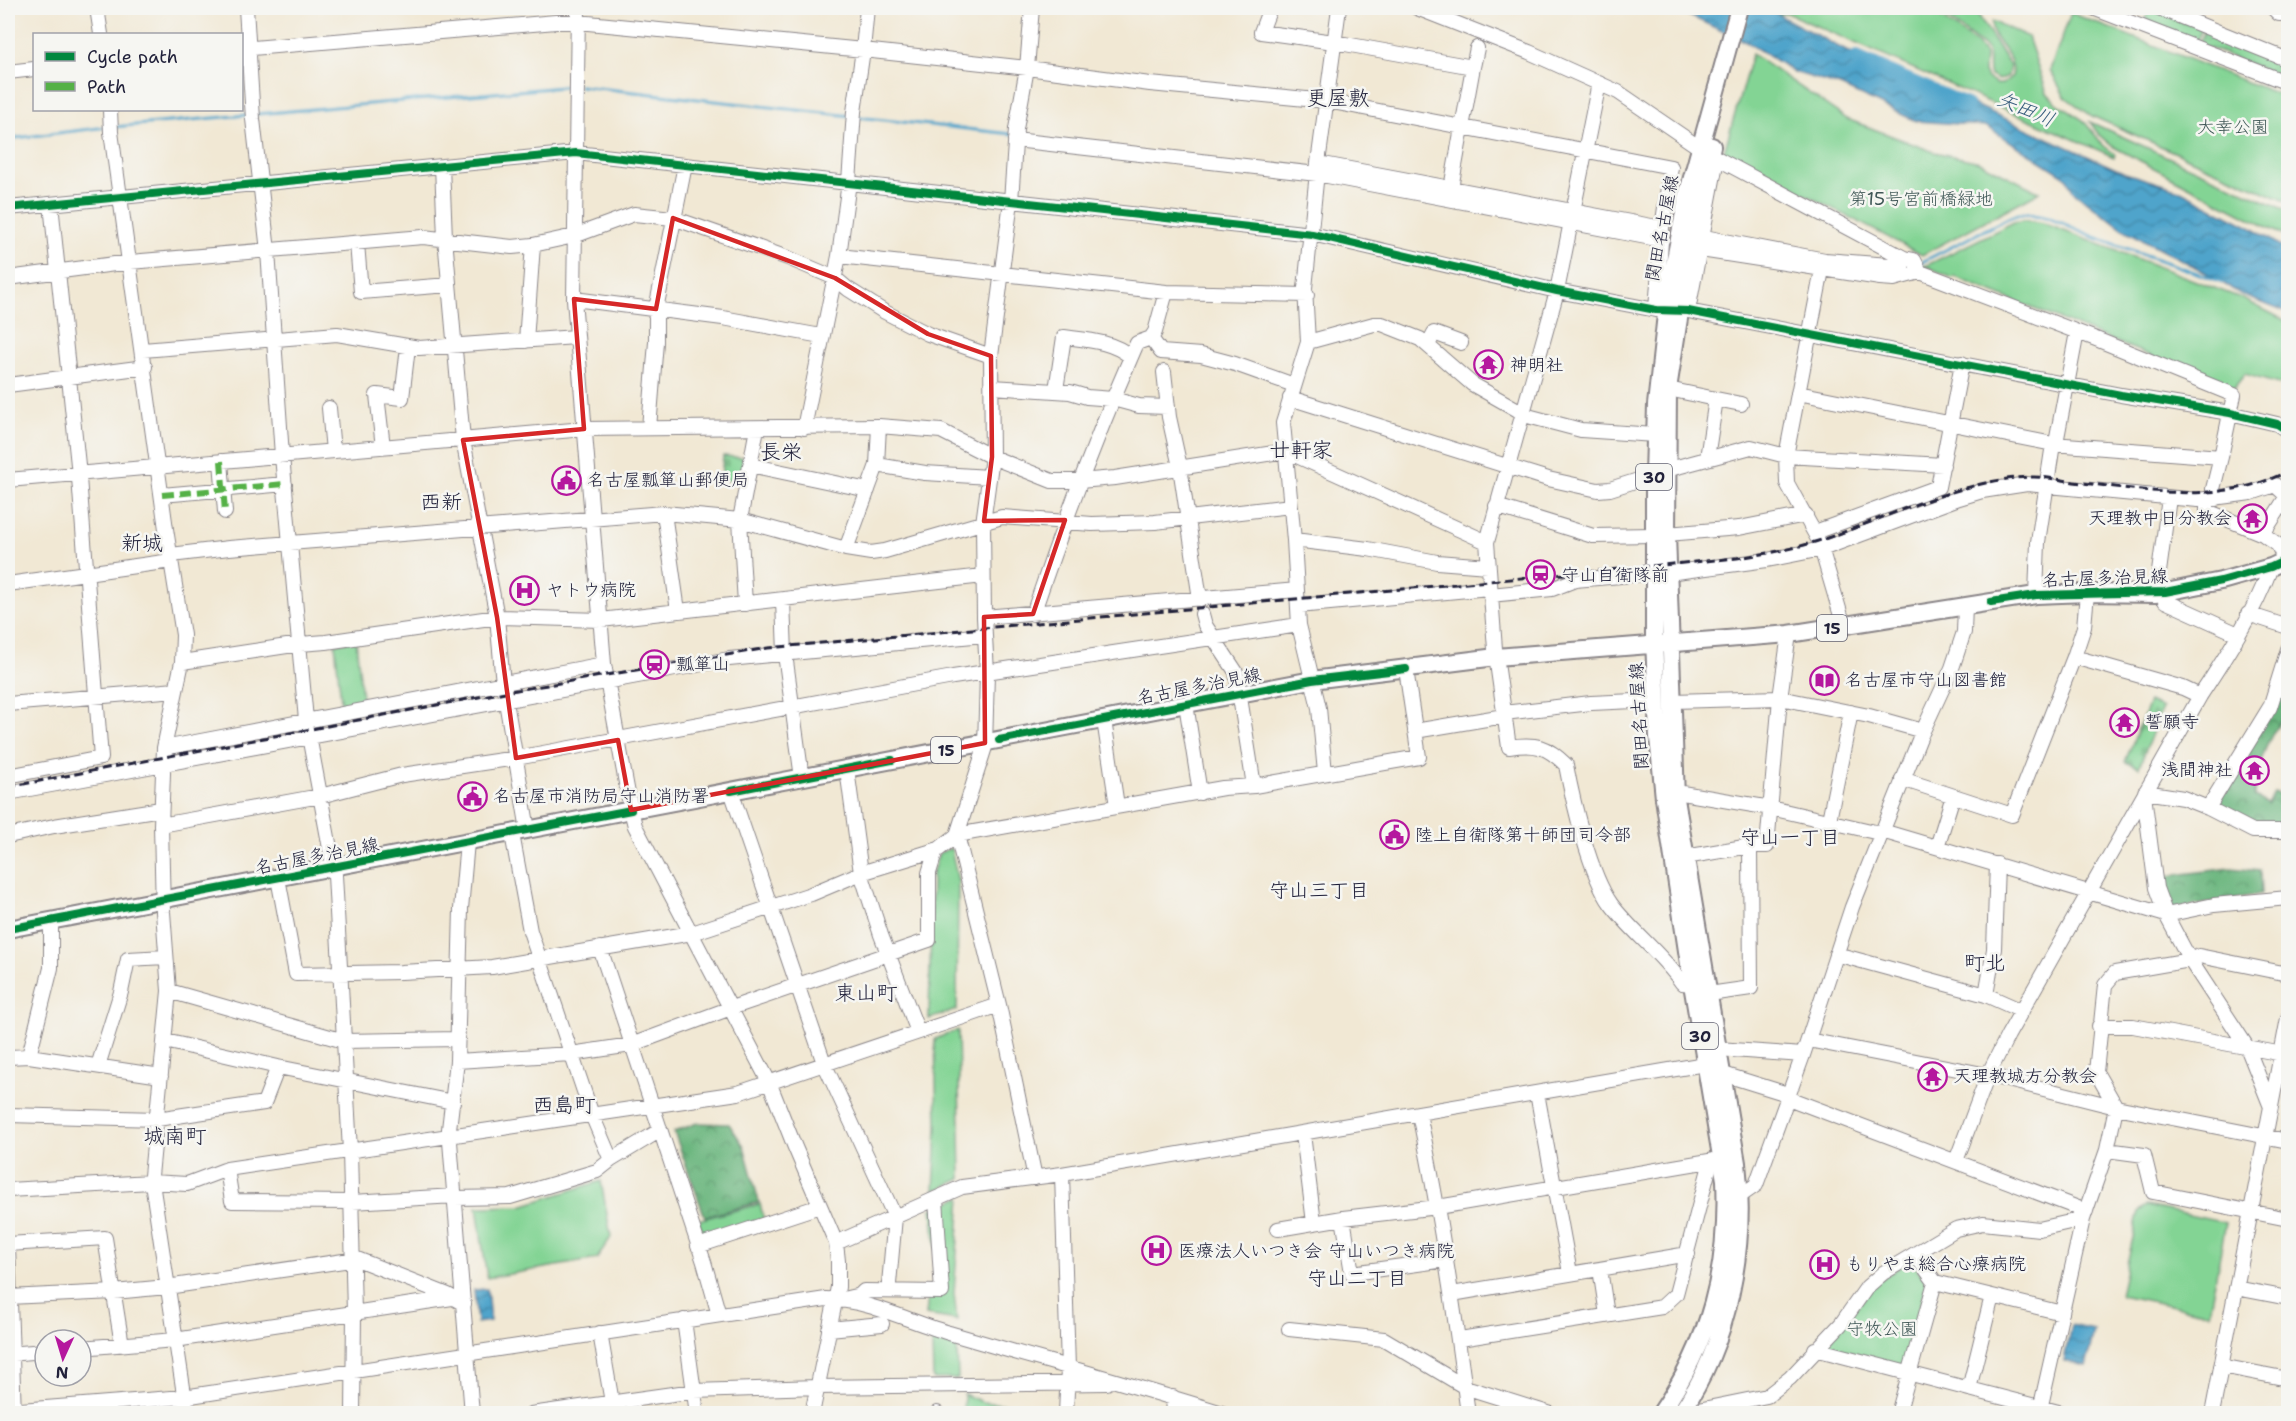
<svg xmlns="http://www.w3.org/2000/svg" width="2296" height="1421" viewBox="0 0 2296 1421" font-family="'Shantell Sans','Klee One',sans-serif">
  <defs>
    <pattern id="grass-tufts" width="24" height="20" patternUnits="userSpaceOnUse" patternTransform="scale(1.5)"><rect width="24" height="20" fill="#83d494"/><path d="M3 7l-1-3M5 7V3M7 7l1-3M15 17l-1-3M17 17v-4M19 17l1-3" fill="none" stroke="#71b680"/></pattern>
    <pattern id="forest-crowns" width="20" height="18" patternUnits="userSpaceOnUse" patternTransform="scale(1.5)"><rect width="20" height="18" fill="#6ab67e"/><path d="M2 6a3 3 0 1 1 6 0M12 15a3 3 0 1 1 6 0" fill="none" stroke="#579468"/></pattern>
    <pattern id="cemetery-stones" width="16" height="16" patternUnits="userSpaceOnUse" patternTransform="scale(1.5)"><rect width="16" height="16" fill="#83d494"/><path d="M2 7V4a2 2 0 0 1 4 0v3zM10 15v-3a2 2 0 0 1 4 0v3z" fill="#71b680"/></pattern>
    <pattern id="water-waves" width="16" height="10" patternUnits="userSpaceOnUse" patternTransform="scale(1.5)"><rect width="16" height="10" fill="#4fa4cb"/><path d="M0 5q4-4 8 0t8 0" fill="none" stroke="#4185a6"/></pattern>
  </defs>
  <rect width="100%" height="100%" fill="#f6f6f2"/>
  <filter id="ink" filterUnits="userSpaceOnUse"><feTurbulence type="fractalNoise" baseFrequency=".0167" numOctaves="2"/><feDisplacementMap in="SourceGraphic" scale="12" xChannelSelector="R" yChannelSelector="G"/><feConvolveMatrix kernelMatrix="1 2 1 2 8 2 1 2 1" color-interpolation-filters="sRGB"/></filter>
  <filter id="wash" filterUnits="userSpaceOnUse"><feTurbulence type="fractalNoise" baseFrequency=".008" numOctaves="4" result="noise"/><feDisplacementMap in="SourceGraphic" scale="24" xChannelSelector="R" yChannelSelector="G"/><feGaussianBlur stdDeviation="1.35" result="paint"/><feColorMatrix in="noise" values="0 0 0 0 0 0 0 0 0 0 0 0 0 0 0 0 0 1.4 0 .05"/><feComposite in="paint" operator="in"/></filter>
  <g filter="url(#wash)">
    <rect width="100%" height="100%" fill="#f1e8d4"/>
    <path fill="url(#grass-tufts)" stroke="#527b68" stroke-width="1.5" d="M2149 8 2202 28 2196 43 2144 23Z
      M2205 30 2288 63V79L2199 44Z"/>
    <path fill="url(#forest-crowns)" stroke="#466c5c" stroke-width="1.5" d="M2280 688 2288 693C2288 714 2280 719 2271 737 2262 755 2255 777 2254 797L2268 803 2274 792 2279 794 2283 788 2288 785V823L2254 827 2215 806Z
      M2231 868 2260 871 2261 894 2170 910 2159 877Z
      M697 1123 729 1124 744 1146 759 1202 705 1217 674 1132Z"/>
    <path fill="url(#cemetery-stones)" stroke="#527b68" stroke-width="1.5" d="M723 456 748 458 745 481 721 480Z
      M2149 702 2162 708 2139 767 2125 762Z"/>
    <path fill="#83d494" stroke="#527b68" stroke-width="1.5" d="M1759 8H1928L1977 44 1985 54 1984 72 1987 78 1996 84H2002L2012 76C2018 54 1988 42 1992 21L2028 37 2047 93 2058 104 2083 120 2104 146 2115 154 2114 157 1787 13 1779 14Z
      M1934 8H1963L1979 16 2010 66 2008 76 1999 80 1990 76C1986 67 1992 58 1986 48Z
      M2071 13 2288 98V202L2092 116 2065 97 2050 70Z
      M1752 54 1847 119 1934 152 1980 162 2039 192 1922 255 1724 152Z
      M2090 122 2288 211V238L2112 146 2099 135Z
      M2024 220 2043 223 2241 298 2288 322V387L2245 374 2233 389 1955 277 1952 278 1929 267 1924 269 1923 267 2014 222Z
      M356 640 363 707 342 710 335 644Z
      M951 848 958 881 957 1010 929 1019 932 874 939 853Z
      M958 1030 961 1179 934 1191 937 1127 935 1039Z
      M601 1181 611 1237 597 1259 487 1278 477 1207 521 1206Z
      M961 1197 954 1293 957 1320 926 1315 929 1287 940 1279 932 1209Z
      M760 1204 764 1220 705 1238 698 1220Z
      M2147 1206 2226 1223 2209 1313 2120 1295 2139 1211Z
      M1911 1260 1927 1281 1905 1365 1900 1367 1825 1345 1879 1280Z
      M932 1339 957 1347 958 1379H933Z
      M964 1394 982 1402 1013 1405 1037 1413H963Z"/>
    <path fill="url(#water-waves)" stroke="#386383" stroke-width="1.5" d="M1673 8H1766L1917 89 1975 105 2125 173 2177 189 2252 228 2288 251V313L2242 295 2203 271 2125 230 2073 191 2066 177 1986 126 1916 121 1840 86 1794 72 1750 44Z
      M487 1289 490 1321 477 1323 474 1290Z
      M2071 1325 2094 1330 2086 1366 2064 1361Z"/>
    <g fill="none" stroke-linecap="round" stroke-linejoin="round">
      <path stroke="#4fa4cb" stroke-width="3" d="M580 86 851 116
        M257 114 573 86
        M857 117 1012 134
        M114 127 247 115
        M8 139 107 127
        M1920 263 2008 218 2019 214H2031L2052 219 2094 237 2223 282"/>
      <path stroke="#4fa4cb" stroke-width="16" d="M1857 59 1966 106"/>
    </g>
  </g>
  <g filter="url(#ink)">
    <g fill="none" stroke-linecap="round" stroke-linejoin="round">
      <defs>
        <path id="minor" d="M97 8 101 34
          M246 8 253 119 268 251 282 456 306 720 335 875 350 1151 354 1313 353 1414
          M578 8 574 299 604 664 631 810 635 826 769 1082 794 1145 836 1243 838 1261V1287L812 1414
          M1032 8 1027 68 1016 129 1011 201 991 356 992 457 983 523 984 617 987 673 985 747 957 835 999 1005 1035 1178
          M1270 8 1261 32 1334 42 1473 67 1451 188
          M1417 8 1529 52 1618 92 1700 148
          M2093 8 2288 83
          M2159 8 2288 60
          M2273 8 2279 14H2288
          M242 49 556 22H578L863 50 1027 68 1150 84 1327 101 1671 167 1662 228 1656 310
          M1473 67 1477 48
          M8 72 34 69
          M1599 83 1557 291 1487 542 1495 649 1509 747C1536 743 1547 746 1566 765 1573 802 1590 875 1611 904 1632 932 1661 953 1682 983L1692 984
          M110 110 111 132 166 529 183 635 182 662 164 748 161 825 163 912 169 991 151 1176 187 1414
          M1015 140 1317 174 1662 240
          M1709 154 1904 258 1914 260 1920 272
          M1318 163 1662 228
          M442 166 445 238 463 440 497 617 503 684 528 830
          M8 208 576 153 1312 234 1557 291 1656 310 1688 311 2121 395 2230 413 2277 424 2288 431
          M1704 237 1825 260 1902 266 1904 258
          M357 243 361 292 449 285
          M1701 250 1880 278 1894 279 1920 272 2096 339 2234 395 2221 457 2053 444 1798 393
          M839 256 1166 292 1307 295
          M1822 270 1786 456 1787 483 1819 541 1844 626
          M8 278 130 262 423 237 512 247 533 245 574 236 634 214 673 218 788 258 835 278 848 289 883 311 928 334 991 356
          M1166 292 1155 332 1151 338 1161 352 1201 355 1235 364 1294 385
          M574 299 723 318 821 336
          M1688 311 1715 169
          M526 341 533 245
          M1308 342 1374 324H1382L1420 339 1472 384 1518 410 1524 415 1581 430 1655 435
          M1428 345 1434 333 1461 343
          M143 350 337 334 419 348 576 337
          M1164 372 1169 417 1180 467 1200 599
          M8 385 145 367
          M992 387 1070 392 1087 397 1113 399 1139 406 1168 407
          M1668 389 1716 399 1707 458
          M1056 390 1064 337C1087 340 1113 341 1131 357
          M1290 398 1548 479 1598 490 1610 489 1654 475
          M1716 399 1741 404
          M329 408 333 451
          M649 428 656 342V309L685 165
          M804 428 839 256 849 182 854 112 863 50 867 8
          M2056 443 2077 332
          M383 447 377 395 402 398 408 347
          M221 461 225 512
          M750 465 868 490
          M877 465 925 473 989 477
          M1666 470 1751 447 1786 456 1943 465
          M8 480 584 429 879 426 941 431 992 457 1052 481H1079L1115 478 1286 451 1487 542
          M162 495 285 484
          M2207 499V511L2263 534
          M2216 499 2213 489 2221 457
          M1496 506 1593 536 1654 535
          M664 513 678 611
          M1815 532 1938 487 1962 363
          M1667 534 1739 528 1806 515
          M1294 540 1368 549 1437 562 1488 566
          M846 549 877 465 879 426
          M171 555 229 548 664 513 740 520 846 549 871 553 885 551 1002 517 1092 524 1155 522 1291 506
          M1668 573 1767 560 1822 549 1959 498 1982 491 2027 484 2198 500 2251 493 2275 485 2287 496 2263 534 2278 545 2285 561
          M8 584 171 561
          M2156 594 2169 498
          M1490 595 1552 589 1575 580 1655 573
          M2036 595 2038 542 2053 444
          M783 600 785 654 802 778
          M2165 601 2238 634
          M745 604 740 520 757 428
          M1298 606 1489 588
          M1033 614C1064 522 1098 432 1137 343L1151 338
          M1202 614 1205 625 1236 672 1254 786
          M2248 614 2288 627
          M984 617 1297 590
          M2074 657 2183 688 2200 696
          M182 662 300 644 326 642 497 617 601 620 983 576
          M1673 701 1780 698 1869 716 1923 731
          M8 704 176 690
          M1186 704 1200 793
          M1504 713 1591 703 1656 700
          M1104 720 1117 806
          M1415 731 1504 716
          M164 748C311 719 458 693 604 664
          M847 769 861 873 881 935 918 1032
          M1325 773 1319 708 1299 625 1294 540 1283 423 1308 342 1305 288 1318 163 1339 8
          M8 776 101 758 78 465 51 204
          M1902 779 2012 815 2074 657 2084 627 2087 593
          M731 791 824 1063 895 1217 889 1284
          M1676 792 1771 808 1875 832 1882 831 2166 915 2214 905 2288 898
          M2145 792 2183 798 2208 808 2253 831H2288
          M8 793 729 659 984 635
          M2144 795 2156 888 2166 915 2190 960 2247 1047 2271 1107
          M2208 808 2270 707 2288 649
          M1829 820 1851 712
          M161 825 320 796 402 775 516 758 953 677 1299 625
          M512 834 530 931 592 1115 611 1160
          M8 836 54 826 161 809
          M467 842 461 909 457 1061 449 1129 472 1414
          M1937 847 1953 796
          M1685 857 1750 846H1767L1780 698 1789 634
          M278 878 296 974 401 972 492 967 692 933 811 894 861 873 939 849 957 835 1223 788 1254 786 1419 757 1406 669
          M600 948 704 1262 719 1315
          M1836 954 1986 995 2022 1011
          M169 991 344 1041 458 1039
          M1709 994 1751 988 1750 846
          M1986 995 1994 949 1997 864
          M2099 1026H2133L2288 1055
          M1808 1040 1988 1075 2116 1107 2288 1141
          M165 1041 278 1067 453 1102
          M1718 1049 1803 1055
          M29 1056 51 968V921
          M8 1057 29 1056 161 1076
          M457 1061 571 1054 631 1045 731 1008 929 940V873L936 850
          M98 1066 121 992 128 959 165 957
          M1537 1093 1570 1273
          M1419 1114C1440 1213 1455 1313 1468 1414
          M8 1115 157 1119 264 1103 278 1067
          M1303 1134 1314 1223
          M2107 1150 2144 1155 2153 1192 2288 1219
          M1956 1161 1988 1075 2008 1035 2200 696C2227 655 2254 613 2271 567
          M227 1169 232 1201 352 1202 455 1196
          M1062 1174 1068 1368 1066 1414
          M8 1190 151 1182 187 1184 227 1169 738 1093 999 1005
          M1740 1196 1756 1185 1803 1055 1852 907 1921 735 1952 668 1964 632 1965 606
          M455 1198 510 1197 597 1171 611 1160 659 1131
          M1343 1218 1352 1273 1446 1260
          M1278 1229 1343 1218 1438 1207 1721 1159
          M836 1243 962 1187 1062 1174 1705 1064 1723 1074 1781 1092 1788 1098 2086 1211
          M8 1244 105 1238 122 1345
          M8 1245 14 1414
          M698 1246 820 1206
          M1915 1254 1935 1282 2062 1313
          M1600 1269 1607 1315
          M2236 1288 2288 1298
          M1452 1294 1688 1254
          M8 1297 114 1292 167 1287 357 1259 448 1295 464 1304
          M843 1299 860 1295 864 1291 942 1292 936 1199
          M684 1320 697 1414
          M829 1329 882 1324
          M1289 1329 1384 1339 1465 1387 1551 1414
          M600 1333 614 1414
          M1460 1339 1662 1307 1676 1294 1711 1161
          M81 1348 175 1340 452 1298
          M1815 1349 2066 1414
          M8 1354 45 1351
          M2221 1366 2288 1379
          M1969 1389 1992 1296
          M1173 1397 1174 1414
          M1684 1407 1693 1411 1767 1396 1790 1378 1841 1324 1867 1287 1883 1273 1956 1229 1983 1223 2039 1229 2083 1219
          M8 1411 184 1397 826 1299C865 1299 911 1322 949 1333 1041 1360 1134 1385 1225 1414
          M937 1413V1414
          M531 1414 694 1391 817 1387 1107 1383
          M1898 1414 1935 1282
          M2039 1414 2083 1219 2107 1150 2116 1107 2096 1072 2105 985 2115 973 2190 960 2199 956 2288 974
          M2212 1414 2288 1018"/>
        <path id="major" d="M8 929 1312 680 1496 657 1789 634 2036 595 2087 593 2156 594 2221 581 2271 567 2288 559
          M1660 1414C1710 1342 1729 1268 1725 1180L1692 984 1664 798 1658 737 1654 639V475L1656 405 1668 296 1688 192 1739 8
          M1680 1414C1729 1343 1747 1248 1737 1163L1676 799 1667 534 1668 389 1690 248 1712 146"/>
      </defs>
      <use href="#minor" stroke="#8a8588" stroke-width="16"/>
      <use href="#major" stroke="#8a8588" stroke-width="20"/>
      <use href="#minor" stroke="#fff" stroke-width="14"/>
      <use href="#major" stroke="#fff" stroke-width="16"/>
      <path stroke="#22223b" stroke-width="3" stroke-dasharray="9 4.5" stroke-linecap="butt" d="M8 787 505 692 768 648 1737 558C1765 554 1794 549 1821 540 1885 519 1967 477 2034 477 2047 477 2061 480 2074 482 2146 490 2221 506 2288 471"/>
      <path stroke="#55b146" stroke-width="6" stroke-dasharray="12 6" stroke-linecap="butt" d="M221 461 225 512
        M162 495 285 484"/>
      <defs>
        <path id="cycleway" d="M8 208 576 153 1312 234 1557 291 1656 310 1688 311 2121 395 2230 413 2277 424 2288 431
          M1991 602 2036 595 2165 592 2221 581 2271 567 2288 559
          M999 740 1312 680 1406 669
          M731 791 892 760
          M8 929 631 810"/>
      </defs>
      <use href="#cycleway" stroke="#f6f6f2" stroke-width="11"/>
      <use href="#cycleway" stroke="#00873e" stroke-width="8"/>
    </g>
  </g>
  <path fill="none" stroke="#d62828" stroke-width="4.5" stroke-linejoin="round" d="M673 218 835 278 928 334 991 356 992 457 984 521 1065 520 1033 614 984 617 985 743 631 810 618 740 516 758 497 617 463 440 584 429 574 299 656 309Z"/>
  <defs>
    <symbol id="temple-ring" viewBox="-11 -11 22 22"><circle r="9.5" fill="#f6f6f2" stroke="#b5179e" stroke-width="1.5"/><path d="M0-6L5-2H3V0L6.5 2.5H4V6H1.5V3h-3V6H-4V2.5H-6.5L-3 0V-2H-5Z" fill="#b5179e"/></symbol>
    <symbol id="civic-ring" viewBox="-11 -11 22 22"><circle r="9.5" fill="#f6f6f2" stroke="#b5179e" stroke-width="1.5"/><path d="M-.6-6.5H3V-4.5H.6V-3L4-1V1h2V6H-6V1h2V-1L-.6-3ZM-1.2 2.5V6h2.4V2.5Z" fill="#b5179e"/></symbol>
    <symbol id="station-ring" viewBox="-11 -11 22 22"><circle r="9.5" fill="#f6f6f2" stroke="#b5179e" stroke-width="1.5"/><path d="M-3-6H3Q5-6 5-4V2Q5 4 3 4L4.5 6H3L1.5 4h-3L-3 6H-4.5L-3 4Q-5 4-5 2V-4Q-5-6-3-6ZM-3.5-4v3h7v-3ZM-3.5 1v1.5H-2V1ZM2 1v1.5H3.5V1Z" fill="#b5179e"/></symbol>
    <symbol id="hospital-ring" viewBox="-11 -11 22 22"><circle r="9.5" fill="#f6f6f2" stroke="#b5179e" stroke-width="1.5"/><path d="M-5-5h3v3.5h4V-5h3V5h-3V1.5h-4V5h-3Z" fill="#b5179e"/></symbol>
    <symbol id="library-ring" viewBox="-11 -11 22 22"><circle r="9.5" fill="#f6f6f2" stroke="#b5179e" stroke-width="1.5"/><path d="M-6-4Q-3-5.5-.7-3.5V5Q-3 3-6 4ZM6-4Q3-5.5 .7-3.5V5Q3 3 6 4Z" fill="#b5179e"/></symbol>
  </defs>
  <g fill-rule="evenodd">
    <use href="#temple-ring" x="1472" y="348" width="33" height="33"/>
    <use href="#civic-ring" x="550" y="464" width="33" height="33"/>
    <use href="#temple-ring" x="2236" y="502" width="33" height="33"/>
    <use href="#station-ring" x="1524" y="558" width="33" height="33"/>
    <use href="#hospital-ring" x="508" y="574" width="33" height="33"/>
    <use href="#station-ring" x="638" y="648" width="33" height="33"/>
    <use href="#library-ring" x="1808" y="664" width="33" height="33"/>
    <use href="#temple-ring" x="2108" y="706" width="33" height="33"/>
    <use href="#temple-ring" x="2238" y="754" width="33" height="33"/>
    <use href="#civic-ring" x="456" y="780" width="33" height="33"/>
    <use href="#civic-ring" x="1378" y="818" width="33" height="33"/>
    <use href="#temple-ring" x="1916" y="1060" width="33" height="33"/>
    <use href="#hospital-ring" x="1140" y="1234" width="33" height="33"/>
    <use href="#hospital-ring" x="1808" y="1248" width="33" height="33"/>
  </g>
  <g text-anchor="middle" stroke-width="5" stroke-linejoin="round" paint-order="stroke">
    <g fill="#f6f6f2" stroke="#626272" stroke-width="1.5">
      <rect x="1636" y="464" width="36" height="26" rx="4.5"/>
      <rect x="1817" y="615" width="30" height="26" rx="4.5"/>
      <rect x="931" y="737" width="30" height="26" rx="4.5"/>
      <rect x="1682" y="1023" width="36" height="26" rx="4.5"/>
    </g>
    <g font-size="16" font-weight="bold" fill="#22223b">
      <text x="1654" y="483">30</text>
      <text x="1832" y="634">15</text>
      <text x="946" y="756">15</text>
      <text x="1700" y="1042">30</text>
    </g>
    <g font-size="18" fill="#3f5756" stroke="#f6f6f2">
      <text x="2233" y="133">大幸公園</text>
      <text x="1921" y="205">第15号宮前橋緑地</text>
      <text x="1882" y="1335">守牧公園</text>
    </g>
    <g font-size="18" fill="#22223b" stroke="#f6f6f2">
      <text transform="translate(1662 228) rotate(-79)" y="6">関田名古屋線</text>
      <text transform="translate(2105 578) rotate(-2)" y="6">名古屋多治見線</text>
      <text transform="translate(1199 686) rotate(-11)" y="6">名古屋多治見線</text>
      <text transform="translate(1639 716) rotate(-93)" y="6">関田名古屋線</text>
      <text transform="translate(317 856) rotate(-11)" y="6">名古屋多治見線</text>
    </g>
    <g font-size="18" fill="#22223b" stroke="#f6f6f2" text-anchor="start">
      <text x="1510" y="371">神明社</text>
      <text x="587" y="486">名古屋瓢箪山郵便局</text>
      <text x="2232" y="524" text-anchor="end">天理教中日分教会</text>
      <text x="1561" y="581">守山自衛隊前</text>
      <text x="546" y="596">ヤトウ病院</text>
      <text x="676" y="670">瓢箪山</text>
      <text x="1845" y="686">名古屋市守山図書館</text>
      <text x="2145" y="728">誓願寺</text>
      <text x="2233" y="776" text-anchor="end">浅間神社</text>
      <text x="493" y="802">名古屋市消防局守山消防署</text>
      <text x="1415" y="841">陸上自衛隊第十師団司令部</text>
      <text x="1953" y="1082">天理教城方分教会</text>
      <text x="1178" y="1257">医療法人いつき会 守山いつき病院</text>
      <text x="1846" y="1270">もりやま総合心療病院</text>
    </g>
    <g font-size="20" font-style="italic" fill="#365c7c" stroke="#f6f6f2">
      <text transform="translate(2026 109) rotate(23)" y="7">矢田川</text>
    </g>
    <g font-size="20" fill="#22223b" stroke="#f6f6f2">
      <text x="1790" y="844">守山一丁目</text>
      <text x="1319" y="897">守山三丁目</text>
      <text x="1357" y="1285">守山二丁目</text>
    </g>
    <g font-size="21" fill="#22223b" stroke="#f6f6f2">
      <text x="1338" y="105">更屋敷</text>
      <text x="1301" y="457">廿軒家</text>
      <text x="781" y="459">長栄</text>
      <text x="441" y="509">西新</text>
      <text x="142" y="550">新城</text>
      <text x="1985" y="970">町北</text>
      <text x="866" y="1000">東山町</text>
      <text x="564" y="1112">西島町</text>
      <text x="175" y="1143">城南町</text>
    </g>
  </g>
  <rect width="2296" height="1421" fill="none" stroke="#f6f6f2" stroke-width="30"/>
  <rect x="33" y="33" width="210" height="78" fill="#f6f6f2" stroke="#a1a1a9" stroke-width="1.5"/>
  <rect x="45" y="52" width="30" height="9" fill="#00873e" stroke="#a1a1a9" stroke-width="1.5"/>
  <text x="87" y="63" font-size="18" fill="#22223b">Cycle path</text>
  <rect x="45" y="82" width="30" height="9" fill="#55b146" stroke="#a1a1a9" stroke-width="1.5"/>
  <text x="87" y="93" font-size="18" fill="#22223b">Path</text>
  <g transform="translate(63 1358) rotate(184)"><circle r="28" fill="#f6f6f2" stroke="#a1a1a9" stroke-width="1.5"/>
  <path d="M0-4.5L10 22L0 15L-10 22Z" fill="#b5179e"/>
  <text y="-9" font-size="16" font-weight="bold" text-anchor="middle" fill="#22223b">N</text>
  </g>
</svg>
